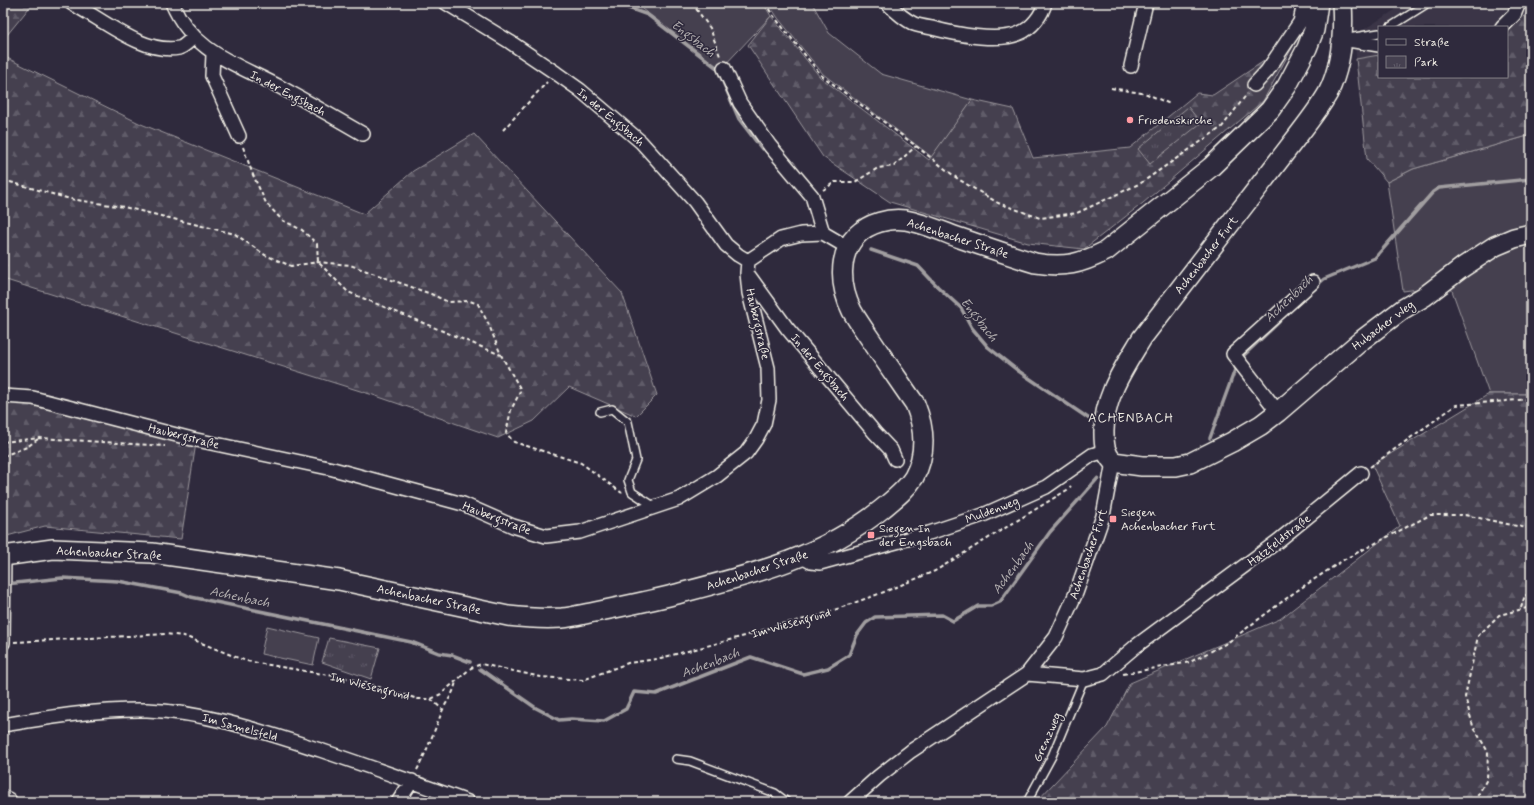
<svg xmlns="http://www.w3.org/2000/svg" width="1534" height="805" viewBox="0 0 1534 805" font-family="Mynerve,sans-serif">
  <defs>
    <pattern id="forest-firs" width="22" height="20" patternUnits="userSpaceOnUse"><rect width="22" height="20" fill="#454050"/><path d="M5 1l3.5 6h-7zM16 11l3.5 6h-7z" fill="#605c69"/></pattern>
    <pattern id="park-tufts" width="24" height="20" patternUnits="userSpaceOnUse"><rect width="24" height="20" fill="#454050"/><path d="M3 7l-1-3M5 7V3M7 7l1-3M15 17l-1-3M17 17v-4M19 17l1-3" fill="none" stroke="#605c69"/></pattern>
  </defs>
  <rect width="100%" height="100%" fill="#2f2a3d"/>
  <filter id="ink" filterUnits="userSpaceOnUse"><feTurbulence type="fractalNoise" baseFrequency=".025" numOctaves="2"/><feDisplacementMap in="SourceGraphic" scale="8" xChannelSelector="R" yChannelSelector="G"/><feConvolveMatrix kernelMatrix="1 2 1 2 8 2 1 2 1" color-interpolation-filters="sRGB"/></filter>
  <g filter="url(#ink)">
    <path fill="#3b3647" d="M1397 3H1531V9L1511 29 1507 30V27H1379V55L1356 59 1355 35 1395 10Z"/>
    <path fill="#454050" stroke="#9c989c" d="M634 3H763L771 16 721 69Z
      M768 3H812L829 33 881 74 972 100 932 157 823 74 778 18Z
      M1531 135V394H1489L1450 285 1403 291 1387 182 1413 169Z
      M267 626 319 638 313 665 261 654Z"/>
    <path fill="url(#forest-firs)" stroke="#9c989c" d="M3 3H33L3 40Z
      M1531 9V135L1413 169 1387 182 1367 159 1356 59 1379 55V77H1507V30L1511 29Z
      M771 16 820 77 929 160 972 100 1013 109 1033 158 1130 148 1197 93 1213 95 1297 39 1263 101 1143 203 1084 249 1028 243 890 202 823 157 748 45Z
      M3 56 141 124 364 214 413 171 474 134 622 293 657 395 636 416 569 387 534 421 498 438 373 395 3 279Z
      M3 394 196 443 181 539 45 526 3 537Z
      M1489 394H1531V802H1036L1107 727 1130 683 1280 619 1400 526 1372 465Z"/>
    <path fill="url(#park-tufts)" stroke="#9c989c" d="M1188 107 1201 123 1150 164 1138 149Z
      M329 638 380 648 371 679 322 662Z"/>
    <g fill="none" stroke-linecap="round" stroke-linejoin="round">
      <path stroke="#a19ea0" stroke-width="3.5" d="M619 3 623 6 648 15 717 68 739 119 762 149
        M871 250 918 266 938 287 961 308 972 328 988 347 1017 370 1091 420
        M1316 286 1324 279 1375 258 1433 192 1439 188 1531 179
        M1240 359 1279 322
        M1210 438 1237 364
        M6 584 62 578 118 581 182 593 191 597 411 642 439 653 452 655 470 662
        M480 669 536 708 559 720 571 719 604 721 626 709 634 692 656 694 751 657 803 674 828 668 849 655 857 635 866 623 875 617 942 615 953 621 978 606H991L1000 602 1050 532 1098 478"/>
      <defs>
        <path id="lane" d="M1390 27 1425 5
          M1354 37 1379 33
          M600 412 612 409 628 422 636 460 628 480 632 492 655 507
          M676 759 690 761 775 793 787 802
          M1027 802 1052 756 1084 679"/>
        <path id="street" d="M71 3C101 18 143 55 179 48 184 47 190 40 194 37
          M172 3C193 53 237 64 280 87 308 102 335 118 363 134
          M446 3 510 42 556 73 580 90 641 142 695 202 726 245 738 255 748 261
          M887 3C895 11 904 19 914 24 919 26 926 27 932 28 955 34 998 43 1020 33 1032 28 1042 15 1045 3
          M1502 27 1514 15 1519 3
          M1342 39 1379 45
          M213 54 212 76 239 136
          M1131 66 1146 3
          M724 68 740 103 770 146 812 196 823 233
          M1254 85 1267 71 1300 22 1304 3
          M747 273 787 328 875 433 891 450 895 459
          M3 396 33 398 192 439 333 469 463 504 513 526 546 536 580 532 679 499 717 476 746 453 756 439 764 424 769 400 768 368 749 293 747 273 748 261 781 239 801 234 823 233 847 247
          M1278 412 1233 354 1313 282
          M802 557 811 562 820 563 929 533 983 515 1046 487 1092 455 1105 451
          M3 643 4 555
          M1027 674 1084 679 1103 674 1136 646 1278 541 1361 473
          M3 725C51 717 98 709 147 710 206 712 264 732 320 750 370 767 419 784 468 802
          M398 802 412 781
          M850 802 879 776 911 751 1027 674 1056 637 1076 593 1103 516 1113 462"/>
        <path id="secondary" d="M1342 3C1344 34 1342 65 1328 93 1320 107 1310 120 1300 133L1142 338C1124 368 1103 397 1104 434 1104 445 1105 453 1113 462L1142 466H1176L1190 463 1232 442 1261 425 1278 412 1362 340 1403 309 1425 296 1463 267 1495 246 1514 238 1531 234
          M3 556 53 549 152 553 339 580 508 616C526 618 544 619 562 618 573 617 584 614 595 612 620 607 644 602 669 596 745 576 819 560 882 509 894 499 906 490 914 477 927 453 925 429 915 404 903 387 891 369 879 352 870 338 860 325 852 311 840 287 837 255 857 235 869 223 889 218 905 220 923 223 941 231 957 237 983 246 1009 255 1035 263 1065 268 1080 264 1106 251L1211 167 1270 110 1287 86 1307 48 1314 30 1318 3
          M3 800 7 802"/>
      </defs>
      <use href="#lane" stroke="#f4f1e8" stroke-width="10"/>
      <use href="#street" stroke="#f4f1e8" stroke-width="16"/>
      <use href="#secondary" stroke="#f4f1e8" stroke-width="22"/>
      <path stroke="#f4f1e8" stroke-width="2" stroke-dasharray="4 3" stroke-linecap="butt" d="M692 3 710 28 720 56
        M765 3 772 14 821 75 916 146 958 179 998 203 1040 218 1077 213 1141 183 1222 127 1247 94
        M1111 88 1147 94 1170 104
        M503 130 547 82
        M243 147 253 175 266 203 282 220 302 230 317 244 318 262 348 292 501 355
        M3 183 10 182 70 199 124 207 235 234 265 255 291 266 318 262 350 265 431 294 448 302 470 301 478 304 489 325 501 355 521 390 511 410 506 433 514 442 581 463 622 493
        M823 190 835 182H855L878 168 894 166 916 146
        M3 442 39 438 165 446
        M3 456 27 447 38 439
        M1370 467 1456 405 1531 399
        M1521 608 1525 595 1531 596
        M14 642 166 634 184 636 246 661 352 679 418 699H431L441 694 471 668 481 664 541 677 583 680 628 663 657 659 745 636 781 624 815 617 884 592 935 571 1067 490 1071 486
        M1123 674 1190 662 1227 643 1295 592 1345 559 1430 515H1465L1531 529
        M431 699 443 710
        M417 770C427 751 434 731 442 712 447 699 453 697 456 681
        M1474 802 1487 779 1488 752 1473 726 1465 697 1478 636 1499 615 1531 607
        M1526 802 1531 789"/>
      <use href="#lane" stroke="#2f2a3d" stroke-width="7"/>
      <use href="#street" stroke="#2f2a3d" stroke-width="13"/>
      <use href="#secondary" stroke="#2f2a3d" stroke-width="19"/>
    </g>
  </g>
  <g fill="#ff9aa2" stroke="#2f2a3d" stroke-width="1.5">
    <circle cx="1130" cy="120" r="4"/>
    <rect x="1109" y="515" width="8" height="8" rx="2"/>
    <rect x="867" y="531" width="8" height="8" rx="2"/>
  </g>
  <g text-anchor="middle" stroke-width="3" stroke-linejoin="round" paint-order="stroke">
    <g font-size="12" fill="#f4f1e8" stroke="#2f2a3d">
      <text transform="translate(288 93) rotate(28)" y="4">In der Engsbach</text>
      <text transform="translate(611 117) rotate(40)" y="4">In der Engsbach</text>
      <text transform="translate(958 238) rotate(18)" y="4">Achenbacher Straße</text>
      <text transform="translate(1206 255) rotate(-52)" y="4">Achenbacher Furt</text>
      <text transform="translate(758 324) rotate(77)" y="4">Haubergstraße</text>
      <text transform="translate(1383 325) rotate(-37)" y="4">Hubacher Weg</text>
      <text transform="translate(820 367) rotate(50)" y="4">In der Engsbach</text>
      <text transform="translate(184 436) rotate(14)" y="4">Haubergstraße</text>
      <text transform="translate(992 510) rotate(-21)" y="4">Muldenweg</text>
      <text transform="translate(497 518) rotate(21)" y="4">Haubergstraße</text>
      <text transform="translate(1279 540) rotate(-38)" y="4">Hatzfeldstraße</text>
      <text transform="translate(109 553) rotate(3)" y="4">Achenbacher Straße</text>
      <text transform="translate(1088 554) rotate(-71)" y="4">Achenbacher Furt</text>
      <text transform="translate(757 570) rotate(-18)" y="4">Achenbacher Straße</text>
      <text transform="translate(429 599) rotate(12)" y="4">Achenbacher Straße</text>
      <text transform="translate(791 623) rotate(-16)" y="4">Im Wiesengrund</text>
      <text transform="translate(370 686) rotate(14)" y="4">Im Wiesengrund</text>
      <text transform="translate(240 727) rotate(15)" y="4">Im Samelsfeld</text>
      <text transform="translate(1047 737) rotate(-66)" y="4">Grenzweg</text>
    </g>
    <g font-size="12" fill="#f4f1e8" stroke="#2f2a3d" text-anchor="start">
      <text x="1138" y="124">Friedenskirche</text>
      <text x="1121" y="516">Siegen<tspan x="1121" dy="14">Achenbacher Furt</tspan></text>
      <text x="879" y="532">Siegen In<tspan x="879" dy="14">der Engsbach</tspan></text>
    </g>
    <g font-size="13" font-style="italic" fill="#b6b2b2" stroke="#2f2a3d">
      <text transform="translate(694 38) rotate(38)" y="5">Engsbach</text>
      <text transform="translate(1288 298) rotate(-44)" y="5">Achenbach</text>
      <text transform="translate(980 319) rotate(52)" y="5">Engsbach</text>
      <text transform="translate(1012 567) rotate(-54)" y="5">Achenbach</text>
      <text transform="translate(240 596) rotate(12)" y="5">Achenbach</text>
      <text transform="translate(710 662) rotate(-21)" y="5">Achenbach</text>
    </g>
    <g font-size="13" letter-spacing="1" fill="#f4f1e8" stroke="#2f2a3d">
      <text x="1131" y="422">ACHENBACH</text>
    </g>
  </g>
  <rect width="1534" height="805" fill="none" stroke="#2f2a3d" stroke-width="16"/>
  <rect x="8" y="8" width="1518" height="789" fill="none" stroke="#f4f1e8" stroke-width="1.5" filter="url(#ink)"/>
  <rect x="1378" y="26" width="130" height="52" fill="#2f2a3d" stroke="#7e7a81"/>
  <rect x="1386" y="39" width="20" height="6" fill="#2f2a3d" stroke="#7e7a81"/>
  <text x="1414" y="46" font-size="12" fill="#f4f1e8">Straße</text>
  <rect x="1386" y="56" width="20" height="12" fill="url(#park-tufts)" stroke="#7e7a81"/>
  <text x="1414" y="66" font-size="12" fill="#f4f1e8">Park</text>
</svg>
